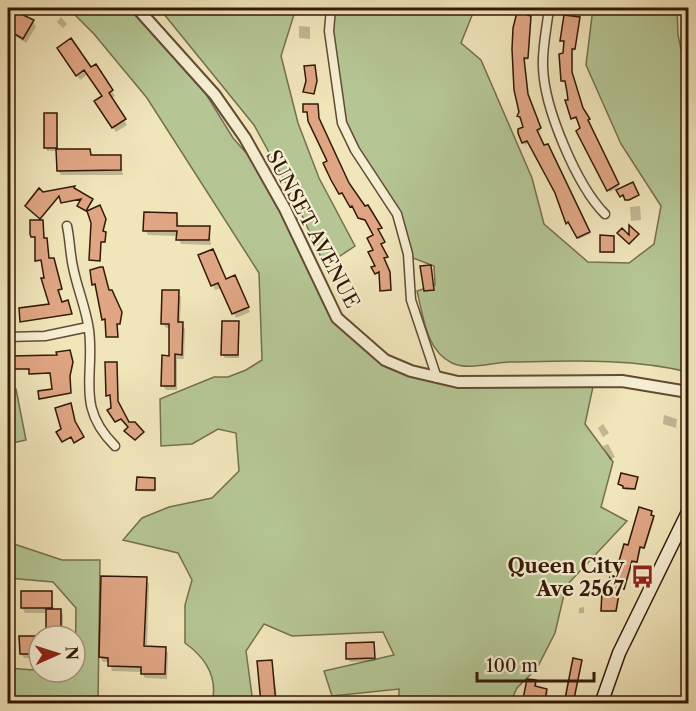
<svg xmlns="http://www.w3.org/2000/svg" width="696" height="711" viewBox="0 0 696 711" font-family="'Libre Caslon Text',serif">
  <rect width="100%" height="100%" fill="#f1e5ba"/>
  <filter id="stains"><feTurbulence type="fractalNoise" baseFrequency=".00333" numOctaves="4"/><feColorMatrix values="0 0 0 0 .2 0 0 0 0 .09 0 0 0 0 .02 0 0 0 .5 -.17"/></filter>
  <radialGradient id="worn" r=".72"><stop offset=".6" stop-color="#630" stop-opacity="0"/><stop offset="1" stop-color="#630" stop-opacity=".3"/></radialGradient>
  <path fill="#b5c694" stroke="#746f4e" stroke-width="1.5" d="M68 8H137L182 55 233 138 266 175 337 318 367 346 437 378 594 382 585 424 613 462 601 507 627 521 566 586 555 633 537 668 517 688 510 703H399V689L332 696 324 671 394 655 383 632 292 636 264 624 246 651 253 703H212C218 678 206 658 185 643V605L192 580 178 553 123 540 142 518 169 507 212 498 239 471 236 433 218 429 192 444 161 446 160 399 214 377H228L246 370 262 360 259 273 147 98 94 34Z
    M159 8H296L281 56 298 123 319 178 355 246 325 266 295 200 254 125Z
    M331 8H475L461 43 481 60 532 178 544 224 588 262 629 263 654 244 661 206 621 144 586 65 593 8H677L678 35 688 81V372C631 358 570 361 511 362 493 362 469 371 452 363 426 351 423 315 417 291L435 285 434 266 413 258 397 214 355 150 338 109Z
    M8 389H16L26 440 8 444Z
    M8 542 62 560H100L98 703H8V668L34 670 39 667V672H75L76 608 53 582 8 578Z"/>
  <path fill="#0003" d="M8 8 33 22 36 27 26 43 8 32Z
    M519 8H528L527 17 531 19 528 60H524L529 97 541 131 537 132 544 147 548 148 590 234 579 239 571 224 567 223 547 173 529 143 525 145 519 133 525 128 518 116 514 28Z
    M61 17 67 24 63 28 57 22Z
    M579 18 575 51 572 50V75L583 111 589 122 587 123 619 187 610 192 578 131 582 129 578 119H573L567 101H569L567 82 562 81 565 43 562 41Z
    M299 26 310 27V39L299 38Z
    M59 48 90 70 95 66 115 96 110 99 127 125 116 132 99 107 104 97 88 74 80 80Z
    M56 114 58 150H90L92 155 120 156 123 175H61L58 170V151H47L45 147Z
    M74 187 93 201 86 211 79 207 83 199 63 203 61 195 41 219 27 207 47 193Z
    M640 206 641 220 631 221 630 207Z
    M177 214 179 227 209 228 211 245 181 244 178 236 148 235 145 230Z
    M31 234 43 240 48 260H54L62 290 58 291 61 303H68L71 315 21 322 51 305 43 261 36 260V238H33Z
    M637 234 630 245 620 235 631 238Z
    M613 237 614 253H602L601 251Z
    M200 256 225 280 237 281 250 312 236 318 222 288 215 290Z
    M178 292 181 297 180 324 185 329 184 359H177V390H166L163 385 170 357 171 328H166L163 323Z
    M238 322 239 358H225L223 355Z
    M70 353 73 365 70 378 71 394 41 399 54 390 52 373 31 375 30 370 12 368Z
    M664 415 677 419 676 428 663 424Z
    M603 424 609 433 603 437 598 428Z
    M608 444 615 457 610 460 603 446Z
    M155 479V492L139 491 138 489Z
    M637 479 635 490H625L620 484Z
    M651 512 654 519 645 549 641 548 637 564 633 563 625 590H620L617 612H604L609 594 629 546Z
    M146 579 149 584 147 648H165L168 653 167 679 145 678 142 672 112 671 110 662H103L100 657Z
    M51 592 54 610H61L63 615V636H47V613H25L22 608Z
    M584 607V613H579V608Z
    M39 638V658H24L21 654Z
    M373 644 376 661 350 662 348 659Z
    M272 661 278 704H262Z
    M536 682 537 688 546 690 548 693 546 704H524Z"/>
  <path fill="#e0a684" stroke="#331807" stroke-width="1.5" d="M8 8 34 20 23 39 8 30Z
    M518 8H527V15L531 16 528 58H524L528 94 541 128 537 130 544 145 548 144 590 232 577 238 568 222 566 224 555 193 527 141 522 143 518 133V129L523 127 520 117 517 116 519 112 514 90 512 49 513 28Z
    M564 15 580 17 575 49H572V72L583 108 590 119 588 120 619 184 607 191 576 131 580 128 576 117 571 119 565 100H568L567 92 565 81H561L559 54 563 53 564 41H560Z
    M71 38 91 67 96 64 113 90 109 93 126 119 112 128 94 101 102 96 84 70 76 76 57 48Z
    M315 65 317 81 314 94 303 92 306 81 304 66Z
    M303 104H318L319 118 349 183 365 206 368 205 382 228 378 229 385 242 381 244 388 257 384 258 390 272 391 290 380 291 379 272 375 274 371 267 375 266 368 252 373 250 367 238 373 235 365 220 358 218 352 206 350 207 342 193 339 194 331 180 323 163 327 161 308 121 307 112H303Z
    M44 113H57V148H44Z
    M56 149H90L91 155H121V170L57 171Z
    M633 182 639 195 629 200H625L623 195 620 197 616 190Z
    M75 186 74 188 93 199 86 211 77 206 81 199 61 203 59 196 40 219 25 206 39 188 43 192Z
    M100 205 106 219 103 231 106 232 105 242H101L100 261 89 260 91 223 87 211Z
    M144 212 177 213V226H210L209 240H176L177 231H143Z
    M30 220H43L44 238H47L49 258H54L62 289 58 290 62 302 68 300 72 314 20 322 19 308 49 304 41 278H44L41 260 35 261V237H31L30 234Z
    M629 225 639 234 629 244 617 233 622 228 629 235Z
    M600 235 614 236V252H600Z
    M213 249 226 279 235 275 249 307 232 314 218 283 211 286 198 255Z
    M431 265 434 290 424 291 420 266Z
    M100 267H103L109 290H112L122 312 120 324H117L118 337H106L105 319 102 320 95 284 92 285 91 278 90 270Z
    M162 290H179L178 322H183L182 355 175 354V386H161L162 355 169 356V324H161Z
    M222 321H239L238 355H221Z
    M70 350 73 362 70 376 71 393 39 399 38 391 52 389 50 373 29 374V369H10L11 356 57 355 56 352Z
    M105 362H117L118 401 129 422H135L144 432 135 440 124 431 128 427 121 419 115 422 107 410 111 408 110 395 106 396Z
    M71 403 75 421 84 437 74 443 71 437 62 442 56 432 61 429 55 408Z
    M621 473 638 477 635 489 623 488V486L618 484Z
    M137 477 155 478V490H136Z
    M639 507 652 511 651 515 654 516 644 548 640 547 637 562 632 561 624 589 620 588 616 611H601L602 591 607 592 610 577 614 578 624 544 628 545Z
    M101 576 147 577 144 646 166 647 165 674H141V667L108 666V658L99 657Z
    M21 591H52V608H21Z
    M46 609H61V636H46Z
    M19 636H39V654H20Z
    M374 642 375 658 346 659V643Z
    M573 658 582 660 573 704H564Z
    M272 660 276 704H261L257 661Z
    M527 679 536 680 535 686 547 689 544 704H522Z"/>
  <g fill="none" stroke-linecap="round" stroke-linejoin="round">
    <defs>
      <path id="minor" d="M331 8 329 31 342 123 355 150 397 214 408 254 411 300 437 378
        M549 8C547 27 542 48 543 67 544 108 577 186 605 214
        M67 226C70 240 70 254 73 267 77 288 86 308 89 330 95 377 75 406 115 446
        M8 337 45 336 88 327
        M686 704 688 701"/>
      <path id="tertiary" d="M137 8 215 95 245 138 285 209 337 318 385 360 411 371 458 382 622 381 688 392"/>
      <path id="secondary" d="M601 704 619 653 688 512"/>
    </defs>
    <use href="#minor" stroke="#624b34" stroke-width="11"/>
    <use href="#tertiary" stroke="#624b34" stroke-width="14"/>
    <use href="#secondary" stroke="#331807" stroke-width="15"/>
    <use href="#minor" stroke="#f6eed2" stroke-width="8"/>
    <use href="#tertiary" stroke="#f6eed2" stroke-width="10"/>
    <use href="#secondary" stroke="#f6eed2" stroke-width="12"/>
  </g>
  <defs>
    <symbol id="bus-bare" viewBox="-9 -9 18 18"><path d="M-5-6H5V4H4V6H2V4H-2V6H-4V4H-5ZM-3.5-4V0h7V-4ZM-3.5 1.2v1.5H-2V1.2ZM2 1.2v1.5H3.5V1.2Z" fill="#8f2418" stroke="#f6eed2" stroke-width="2.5" paint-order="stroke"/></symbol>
  </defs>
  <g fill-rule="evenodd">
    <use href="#bus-bare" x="626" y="560" width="33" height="33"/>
  </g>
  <g text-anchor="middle" stroke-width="4.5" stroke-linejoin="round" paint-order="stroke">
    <g font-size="20" fill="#331807" stroke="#f6eed2">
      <text transform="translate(313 229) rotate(62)" y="7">SUNSET AVENUE</text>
    </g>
    <g font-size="20" font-weight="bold" fill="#331807" stroke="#f6eed2" text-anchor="end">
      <text x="624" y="573">Queen City<tspan x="624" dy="23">Ave 2567</tspan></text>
    </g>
  </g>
  <rect width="696" height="711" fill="none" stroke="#f1e5ba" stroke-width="30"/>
  <rect x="9" y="9" width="678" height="693" fill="none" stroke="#331807" stroke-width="3"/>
  <rect x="15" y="15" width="666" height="681" fill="none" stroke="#331807" stroke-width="1.5"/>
  <g transform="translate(57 654) rotate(87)"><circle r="28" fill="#f6eed2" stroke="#a89881" stroke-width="1.5"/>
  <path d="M0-4.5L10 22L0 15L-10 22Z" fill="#8f2418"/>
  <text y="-9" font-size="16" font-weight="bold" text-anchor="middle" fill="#331807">N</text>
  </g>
  <path d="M477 672v9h117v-9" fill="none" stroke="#331807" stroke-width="3"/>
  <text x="486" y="672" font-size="18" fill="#331807" stroke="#f6eed2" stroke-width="4.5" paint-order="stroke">100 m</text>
  <rect width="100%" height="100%" filter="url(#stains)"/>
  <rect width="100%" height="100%" fill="url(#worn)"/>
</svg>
